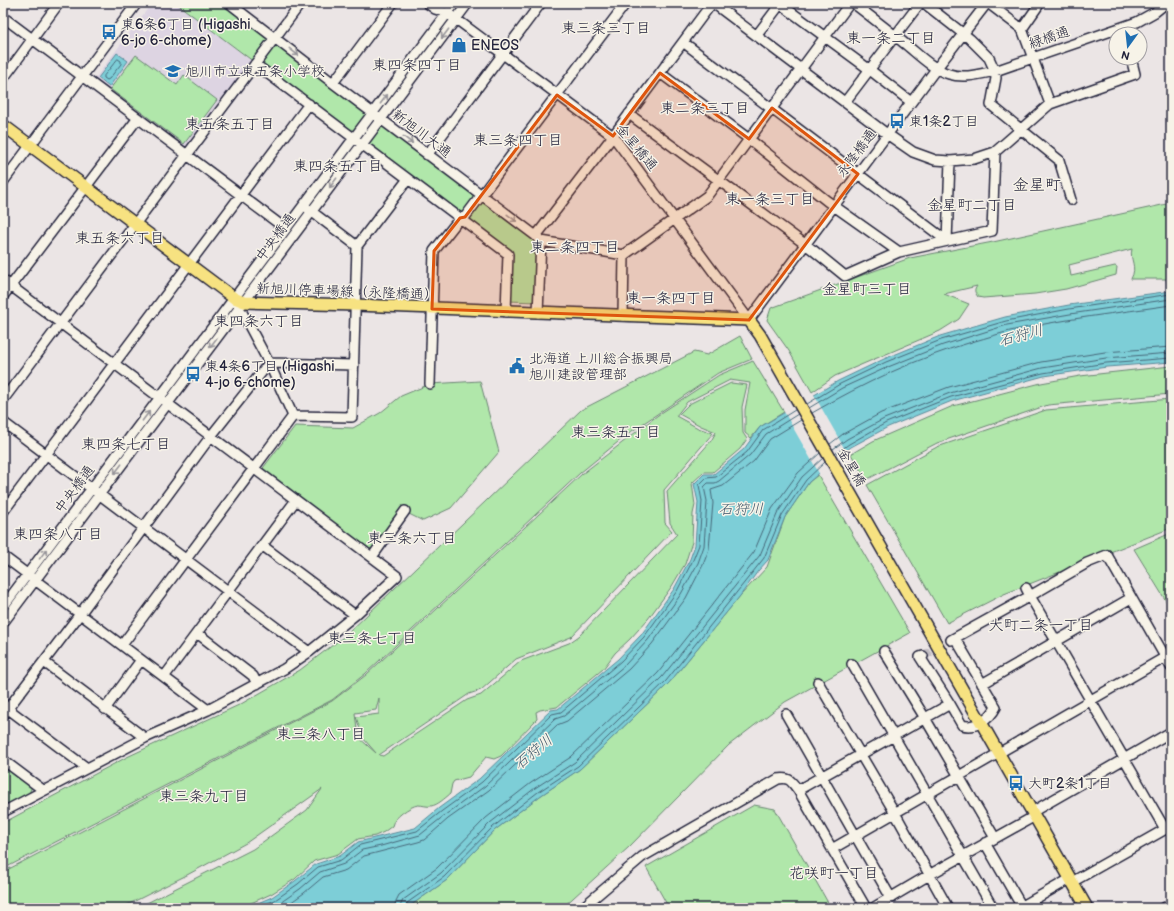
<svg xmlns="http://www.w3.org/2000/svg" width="1174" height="911" viewBox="0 0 1174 911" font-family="'Balsamiq Sans','Klee One',sans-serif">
  <rect width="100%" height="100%" fill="#ebe5e5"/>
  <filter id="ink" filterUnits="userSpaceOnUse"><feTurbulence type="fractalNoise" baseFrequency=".025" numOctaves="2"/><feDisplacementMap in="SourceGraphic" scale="8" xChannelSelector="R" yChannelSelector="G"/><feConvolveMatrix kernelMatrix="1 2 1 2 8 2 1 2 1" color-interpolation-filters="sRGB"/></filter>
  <g filter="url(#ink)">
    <path fill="#ddd4e2" d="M152 3H176L252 61 185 149 93 81Z"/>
    <path fill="#b0e7aa" stroke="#698472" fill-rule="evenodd" d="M176 3H229L541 241 537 302 508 301V254Z
      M136 55 177 85 184 75 217 100 184 144 110 89Z
      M1171 203V291L1166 279H1131C1138 266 1129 260 1132 249L1069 265 1071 276 1115 266 1117 267 1116 275 1066 289 1035 294 983 298 978 297C974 291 974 291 977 286L944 294 969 304 959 319 940 331 835 376 812 392 789 351 767 320 771 308 910 258 993 242Z
      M740 336 752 359 718 373 629 433 580 473 365 674 332 700 3 869V823L127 757 241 704 300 670 346 635 581 410 694 352 707 355Z
      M753 361 784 412 760 427 751 438 745 433V410L750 383 730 380 687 402 676 416 698 428 713 433 664 490 665 523 672 531 571 637 516 659 481 690 469 694 379 755 383 756 467 700 481 695 521 661 569 643 579 636 677 534 670 523 667 491 711 441 716 432 701 426 679 414 689 404 731 383 747 385 742 407 743 433 747 439 740 449 713 472H704L692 483 695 505 693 514 692 542 685 564 672 586 648 619 630 639 615 653 603 669 557 707 540 710 536 712 537 719 501 756 494 759 486 757 469 777 454 781 452 784 450 794C445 798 438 805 431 806 427 807 423 805 418 805 410 806 393 818 392 826L384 832 375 836 358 839 338 854 314 861 295 879 271 894 240 908H137L253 849 307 810 322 789 246 843 187 875 121 908H3V872L332 701 366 675 582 474 658 415 719 375ZM379 698V714L356 717 363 738 376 753 358 737 355 713 376 710Z
      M1171 366V394L1048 405 937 443 866 480 851 454 873 441 953 406 1041 383 1080 376Z
      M480 381 499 452 451 508 423 521 405 512 372 557 260 472 295 426 353 428 380 413 401 396 430 384Z
      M1171 399V528L1004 594 947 623 867 485 937 447 1046 410Z
      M818 475 910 633 785 702 729 745 629 847 562 908H407L447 880 495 830 540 796 580 769 669 683 740 596 767 567 785 517 809 482Z
      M1171 533V609L1134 549Z
      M3 764 32 786 29 794 3 807Z
      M754 805 775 809 831 908H669L646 867Z"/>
    <path fill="#7dced7" stroke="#598999" d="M117 53 128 61 109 87 98 78Z
      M1171 291V362L1107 367 1044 376 952 401 888 427 851 447 838 457 809 482 785 517 768 560 758 571 740 596 669 683 580 769 540 796 495 830 447 880 407 908H246L272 897 295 881 316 864 340 856 358 842 415 828 439 808 479 779 551 710 558 709 618 659 641 635 674 589 690 559 695 545 698 502 694 484 704 474H714L744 449 760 427 838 381 884 359 940 336 1005 317 1069 305Z"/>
    <path fill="#ebe5e5" d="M813 393 847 453 839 458 820 475 783 410Z"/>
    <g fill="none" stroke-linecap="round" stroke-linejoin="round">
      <path stroke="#466779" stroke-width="1" d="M118 59 121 61V64L109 79 107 80 104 78V76Z
        M807 404 840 384 886 362 941 340 1006 321 1069 309 1171 294
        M809 408 842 388 888 367 943 345 1007 325 1070 314 1171 299
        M812 413C864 383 917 358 975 341 986 338 998 334 1010 331 1063 319 1117 313 1171 305
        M830 444 843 434 881 413 949 387 1041 362 1105 352 1171 347
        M833 449 847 439 884 419 950 393 1042 368 1106 358 1171 353
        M835 454 849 444 886 423 951 397 1043 373 1106 363 1171 358
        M256 908 275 900 298 884 318 867 341 860 360 845 417 831 442 811 482 782 552 714 561 712 621 661 644 637 677 591 693 560 699 545 702 501 699 485 706 478 716 477 747 452 763 430 795 410
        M269 908 277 905 300 889 320 872 344 864 362 850 381 846 420 835 445 815 485 786 555 719 564 716 625 665 648 640 681 594 698 563 704 546 707 501 704 487 708 483H715L719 481 750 455 766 434 798 414
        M283 908 304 893 323 877 346 870 364 856 418 842 424 840 448 819 489 790 557 725 567 721 629 669 652 644 686 598 703 565 709 549 713 503 711 490 723 486 754 461 770 439 801 420
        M394 908 396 901 399 895 437 868 486 818 531 783 571 757 658 673 754 552 772 509 798 473 820 453
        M400 908 401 904 403 900 441 873 490 823 535 788 575 762 662 677 760 555 778 512 802 477 823 458
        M405 908 407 903 444 877 493 827 538 792 578 766 666 681 764 558 782 515 806 480 825 462"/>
      <path stroke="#c3bec3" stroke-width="9" stroke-dasharray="9 4.5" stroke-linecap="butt" d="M923 656 951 640"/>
      <defs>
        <path id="minor" d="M229 3 333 83 536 236 541 241 538 313
          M427 3 435 9 448 13 613 136 749 320 936 69 987 3
          M713 3 887 134 913 152 935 160 950 161 974 159 995 152 1050 104 1135 74 1131 58
          M779 3 870 70 911 102
          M853 3C870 16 887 29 904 43 918 54 932 69 949 74 964 79 980 74 995 71L1137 22 1155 12 1166 3
          M924 3 970 39 989 58 995 71 996 78 991 105 1059 160 1071 200
          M988 3 1022 29
          M1040 3 1022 29 1050 104
          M3 17 286 229
          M757 35 781 3
          M683 42 947 241
          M255 64 508 254 506 312
          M660 73 749 139 827 201 899 252
          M3 79 59 3
          M333 83 393 3
          M845 102 920 3
          M629 114 813 250 845 276 899 252 992 231 995 152
          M427 155 541 3
          M3 182 137 3
          M307 208 357 246
          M536 236 613 136 712 3
          M541 241 624 255 707 196 850 3
          M947 241 950 161
          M3 280 397 576 355 615 309 652 284 669 208 710 145 738 3 812
          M3 296 138 118
          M237 303 269 363 293 416
          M623 316 624 255
          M430 384 434 251 460 218 465 217 626 3
          M3 400 301 3
          M293 416 352 417 357 246 408 179
          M3 422 309 652
          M3 512 309 104
          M263 546 355 615
          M3 556 208 710
          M372 557 405 511
          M1026 588 1030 596 1165 829
          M3 607 455 3
          M3 623 468 3
          M197 633 253 676 257 684
          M951 640 1030 596 1087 563 1107 555 1171 667
          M122 645 293 416
          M884 651 925 718 995 838
          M923 656 920 657 950 704 962 725C976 729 990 719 996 707L955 638
          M44 662 145 738
          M852 664 993 908
          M164 677 296 500
          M818 682 895 813 948 908
          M982 684 1131 598
          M3 705 87 768
          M105 709 141 660
          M786 714 891 898
          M3 715 80 614 211 436 269 363 354 365
          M3 760 43 790
          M798 790 950 704
          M1032 812 1171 732
          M985 843 1022 907
          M832 849 1171 654
          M1072 882 1171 826
          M582 908 642 857 778 779C790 777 791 781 798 790L866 908
          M873 908 929 875 1035 816
          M1019 908 1070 879
          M1164 908 1171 904"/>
        <path id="major" d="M3 125 234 298 244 302 355 305 749 320 760 335 1087 908"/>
      </defs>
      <use href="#minor" stroke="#22223b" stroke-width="12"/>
      <use href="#major" stroke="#22223b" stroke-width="14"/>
      <use href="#minor" stroke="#f7f3e8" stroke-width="9"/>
      <use href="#major" stroke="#f7e281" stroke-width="11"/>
    </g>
    <defs><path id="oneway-shaft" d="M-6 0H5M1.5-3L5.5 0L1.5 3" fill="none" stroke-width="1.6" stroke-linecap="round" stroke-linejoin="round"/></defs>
    <g stroke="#97959a">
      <use href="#oneway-shaft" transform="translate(445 34) rotate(127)"/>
      <use href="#oneway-shaft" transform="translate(294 52) rotate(38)"/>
      <use href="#oneway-shaft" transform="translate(384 99) rotate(-53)"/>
      <use href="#oneway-shaft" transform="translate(408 140) rotate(37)"/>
      <use href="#oneway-shaft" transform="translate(333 183) rotate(127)"/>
      <use href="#oneway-shaft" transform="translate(512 218) rotate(37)"/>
      <use href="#oneway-shaft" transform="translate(213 343) rotate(127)"/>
      <use href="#oneway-shaft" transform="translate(146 416) rotate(-53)"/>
      <use href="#oneway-shaft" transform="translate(118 469) rotate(127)"/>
      <use href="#oneway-shaft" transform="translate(43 554) rotate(-54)"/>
    </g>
  </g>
  <path fill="#de560e" fill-opacity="0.2" stroke="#de560e" stroke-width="3" stroke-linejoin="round" d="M660 73 749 139 772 108 858 174 749 320 432 309 434 251 460 218 465 217 557 95 613 136Z"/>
  <defs>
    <symbol id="bus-bare" viewBox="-9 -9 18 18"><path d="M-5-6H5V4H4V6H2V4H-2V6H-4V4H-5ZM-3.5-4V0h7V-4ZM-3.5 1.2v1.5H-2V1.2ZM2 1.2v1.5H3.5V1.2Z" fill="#1f6fb2" stroke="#f7f3e8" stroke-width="2.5" paint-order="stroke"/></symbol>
    <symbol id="shop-bare" viewBox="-9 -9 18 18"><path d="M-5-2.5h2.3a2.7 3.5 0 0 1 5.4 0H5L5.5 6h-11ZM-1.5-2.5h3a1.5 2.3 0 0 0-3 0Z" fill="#1f6fb2" stroke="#f7f3e8" stroke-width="2.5" paint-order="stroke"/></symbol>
    <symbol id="school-bare" viewBox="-9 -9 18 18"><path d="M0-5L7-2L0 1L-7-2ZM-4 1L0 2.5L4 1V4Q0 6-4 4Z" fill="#1f6fb2" stroke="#f7f3e8" stroke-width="2.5" paint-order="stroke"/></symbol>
    <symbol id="civic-bare" viewBox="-9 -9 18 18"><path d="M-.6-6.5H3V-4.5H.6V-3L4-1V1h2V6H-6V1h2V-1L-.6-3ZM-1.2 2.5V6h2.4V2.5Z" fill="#1f6fb2" stroke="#f7f3e8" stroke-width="2.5" paint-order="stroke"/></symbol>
  </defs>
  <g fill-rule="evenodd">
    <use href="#bus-bare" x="98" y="21" width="22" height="22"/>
    <use href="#shop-bare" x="448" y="34" width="22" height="22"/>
    <use href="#school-bare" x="162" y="60" width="22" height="22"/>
    <use href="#bus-bare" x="886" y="110" width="22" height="22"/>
    <use href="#civic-bare" x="506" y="355" width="22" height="22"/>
    <use href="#bus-bare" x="182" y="363" width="22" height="22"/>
    <use href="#bus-bare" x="1005" y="772" width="22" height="22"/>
  </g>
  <g text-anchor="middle" stroke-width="3" stroke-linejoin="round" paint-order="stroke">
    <g font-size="14" fill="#22223b" stroke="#f7f3e8" text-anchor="start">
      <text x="121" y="29">東6条6丁目 (Higashi<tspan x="121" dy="16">6-jo 6-chome)</tspan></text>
      <text x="471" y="50">ENEOS</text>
      <text x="185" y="76">旭川市立東五条小学校</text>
      <text x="909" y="126">東1条2丁目</text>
      <text x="529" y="363">北海道 上川総合振興局<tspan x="529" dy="16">旭川建設管理部</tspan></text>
      <text x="205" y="371">東4条6丁目 (Higashi<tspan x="205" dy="16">4-jo 6-chome)</tspan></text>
      <text x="1028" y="788">大町2条1丁目</text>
    </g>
    <g font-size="14" fill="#22223b" stroke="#f7f3e8">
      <text transform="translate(1049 37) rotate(-19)" y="5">緑橋通</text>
      <text transform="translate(422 133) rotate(37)" y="5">新旭川大通</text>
      <text transform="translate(637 147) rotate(50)" y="5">金星橋通</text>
      <text transform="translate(856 153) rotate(-53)" y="5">永隆橋通</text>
      <text transform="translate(275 237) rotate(-53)" y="5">中央橋通</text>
      <text transform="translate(347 291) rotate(2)" y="5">新旭川停車場線（永隆橋通）</text>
      <text transform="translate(852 467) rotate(60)" y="5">金星橋</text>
      <text transform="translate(74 489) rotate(-53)" y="5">中央橋通</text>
    </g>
    <g font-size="15" fill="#22223b" stroke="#f7f3e8">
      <text x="606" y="33">東三条三丁目</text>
      <text x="891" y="43">東一条二丁目</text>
      <text x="417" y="70">東四条四丁目</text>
      <text x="705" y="113">東二条三丁目</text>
      <text x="230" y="129">東五条五丁目</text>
      <text x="518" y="145">東三条四丁目</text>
      <text x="338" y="171">東四条五丁目</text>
      <text x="770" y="204">東一条三丁目</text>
      <text x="972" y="210">金星町二丁目</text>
      <text x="120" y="243">東五条六丁目</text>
      <text x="575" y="252">東二条四丁目</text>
      <text x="867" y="294">金星町三丁目</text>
      <text x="671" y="303">東一条四丁目</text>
      <text x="259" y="326">東四条六丁目</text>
      <text x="616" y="437">東三条五丁目</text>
      <text x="126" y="449">東四条七丁目</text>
      <text x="58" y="539">東四条八丁目</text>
      <text x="412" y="543">東三条六丁目</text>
      <text x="1041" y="630">大町二条一丁目</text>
      <text x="372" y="643">東三条七丁目</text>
      <text x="321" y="739">東三条八丁目</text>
      <text x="204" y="801">東三条九丁目</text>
      <text x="834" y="878">花咲町一丁目</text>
    </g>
    <g font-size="15" font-style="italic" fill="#3d566a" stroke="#f7f3e8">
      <text transform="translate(1021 335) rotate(-15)" y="5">石狩川</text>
      <text x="741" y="514">石狩川</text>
      <text transform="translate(533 752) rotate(-40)" y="5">石狩川</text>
    </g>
    <g font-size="16" fill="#22223b" stroke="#f7f3e8">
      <text x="1037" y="190">金星町</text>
    </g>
  </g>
  <rect width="1174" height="911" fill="none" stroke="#f7f3e8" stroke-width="16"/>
  <rect x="8" y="8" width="1158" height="895" fill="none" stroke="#22223b" stroke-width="1.5" filter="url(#ink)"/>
  <g transform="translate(1128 46) rotate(195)"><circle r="19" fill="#f7f3e8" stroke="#a29fa3"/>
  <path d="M0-3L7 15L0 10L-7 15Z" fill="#1f6fb2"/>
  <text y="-6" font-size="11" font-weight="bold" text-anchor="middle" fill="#22223b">N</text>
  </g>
</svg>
